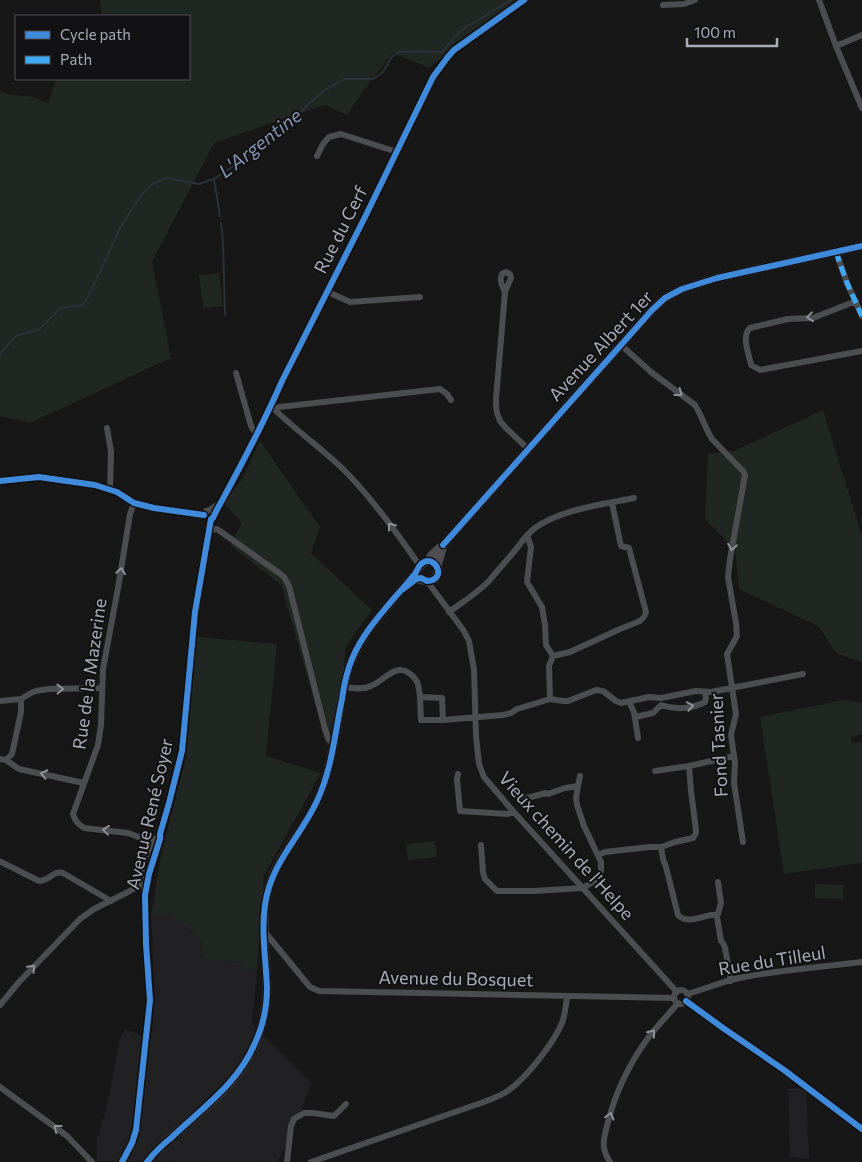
<svg xmlns="http://www.w3.org/2000/svg" width="862" height="1162" viewBox="0 0 862 1162" font-family="Commissioner,sans-serif">
  <rect width="100%" height="100%" fill="#171717"/>
  <path fill="#212123" d="M168 913 201 939 202 958 245 963V969L257 970 252 1024 312 1084 278 1162 97 1161 96 1143 107 1106 120 1038 125 1029 141 1035 151 1037 155 1001 151 916H163Z
    M806 1088 809 1159 790 1157 788 1089Z"/>
  <path fill="#202621" d="M100 0H520L459 43 429 68 393 53 369 83 347 115 325 105 214 143 152 262 171 358 30 423 0 416V91L7 94 33 97 48 103 56 79H189V16H101L102 15Z
    M219 273 223 306 203 308 199 275Z
    M823 410 862 536V662L837 654 818 626 739 589 735 549 705 519 708 454 734 451Z
    M260 441 320 527 311 553 372 610 346 646 344 667 332 726 327 746 281 585 230 545 242 523 222 501 241 481Z
    M197 637 277 644 266 756 321 773 264 875 257 970 244 969 245 963 202 958 201 939 168 913 165 917 163 916H151L161 856 186 757Z
    M844 700 862 703V734L851 737 852 743 862 741V863L784 874 760 717Z
    M435 841 437 857 408 860 406 844Z
    M815 884 843 885V899L815 898Z"/>
  <g fill="none" stroke-linecap="round" stroke-linejoin="round">
    <path stroke="#2b3139" stroke-width="2" d="M214 179 220 216
      M221 223 223 242 225 315
      M0 355 3 350 16 336 40 329 61 308 83 305 91 291 120 228 142 194 154 183 166 178 199 184 214 179 238 163 289 122 323 91 344 79H373L383 72 391 58 398 52 423 51 442 52 460 31 511 0"/>
    <path stroke="#4c4d50" stroke-width="6" d="M819 0 836 46 862 108
      M663 5 684 4 695 0
      M836 46 862 35
      M317 156 323 144 329 137 341 134 397 152
      M836 252 847 283 862 316
      M326 291 350 302 420 297
      M505 292C502 286 499 280 502 274L506 272 510 274 511 278 505 292 496 399V405L497 413 500 421 506 428 528 449
      M856 301 813 318 788 319 750 328C741 336 749 354 751 365L760 370 862 351
      M621 345 651 372 695 405C702 416 705 428 712 439L743 471 745 475 730 559 728 577 736 623 737 636 727 654 736 714 731 735 735 763 734 783 743 842
      M236 373 251 426 256 434
      M271 406C294 429 320 447 343 469 371 497 395 530 417 562L420 565
      M274 409 279 407 440 389 447 394 451 400
      M107 428 111 452 110 490
      M0 481 39 477 95 485 117 492 134 503 154 508 204 515
      M134 503 130 514 118 588 103 669 101 725 98 745 73 814C75 821 78 824 84 828L128 833 136 836 158 845
      M204 515 206 511 210 510 220 503
      M209 530 217 529 279 573 284 577 289 586 325 729 328 738 333 745
      M527 535 531 547 527 582 542 607 545 625 546 645 553 656 549 666 550 699
      M427 581 464 631 469 641 474 670 476 736 479 764 484 777 512 810 677 992
      M449 612C463 602 477 593 489 581 498 570 508 559 517 548 522 541 527 534 535 528 559 510 604 504 634 498
      M553 656 570 652 620 629 640 621 644 617 646 612 629 548 621 546 612 503
      M344 687C353 688 363 690 371 686 384 681 395 663 409 673 418 679 419 686 420 697L442 698 443 720 503 715 511 713 517 709 537 703 550 699 563 701H568L596 690 603 691 616 701 621 703 649 697 661 698 696 691 711 692 803 674
      M420 697 421 720H443
      M0 701 21 699 31 693 36 691 48 689 102 688
      M629 702 634 712 638 738
      M635 717 653 713 661 705C675 710 692 709 705 702L706 698 705 693
      M0 759 6 760 19 769 84 783
      M6 760 12 754 21 712V699
      M655 771 689 766
      M458 774 457 779 460 811 508 814 514 812
      M523 799 546 793 548 794 565 788 578 786 580 776
      M481 845 483 872 485 879 497 891H534L583 888 594 881 599 875 601 871V862L584 826 577 805 576 798 578 786
      M661 847 663 859 666 867 678 915C686 924 701 917 711 915H715L717 917 721 941 723 943 725 948 731 981
      M598 855 605 852 650 847H661L675 842 693 838 696 833V830L691 791 689 766 734 756
      M1 862 39 881C49 881 54 870 63 873L111 901
      M142 887C138 869 147 847 160 834
      M717 917 721 903 718 882
      M264 931 310 987 319 991 674 998
      M674 997a7 7 0 1 1 14 0a7 7 0 1 1-14 0Z
      M687 994C705 989 721 982 739 978 778 970 822 967 862 962
      M686 1001 723 1028 784 1070 862 1129
      M0 1005 19 982 80 919 94 909 128 892 142 884 147 883
      M0 1087 67 1136 92 1162
      M122 1162 132 1143 136 1130 150 1000 146 944 145 895 149 874 160 839V834L169 803 182 751 195 612 211 519 213 518C216 510 221 503 225 495 245 458 265 420 282 381L365 217 433 77 447 58 454 50 524 0
      M287 1162 291 1126 294 1119 304 1113H313L334 1116 346 1104
      M311 1162 481 1103C489 1100 498 1097 506 1092 525 1080 553 1044 562 1023 565 1015 566 1005 567 997
      M610 1162C600 1147 604 1138 608 1122 616 1091 629 1064 648 1038 657 1026 668 1015 678 1003"/>
    <path stroke="#4e4e52" stroke-width="9" d="M409 584C417 577 418 579 427 581L435 579 437 575 438 571 437 566 443 545
      M147 1162C153 1154 161 1147 168 1140 196 1114 230 1091 249 1056 260 1036 267 1011 267 988 266 955 260 922 268 890 277 856 303 832 317 801 335 762 337 714 347 673 358 639 375 621 397 595 403 588 409 581 415 574 419 568 420 563 428 561L432 555 443 545 621 345 652 310 665 298 682 289 717 278 862 246"/>
    <path stroke="#3fa9f5" stroke-width="5" stroke-dasharray="10 5" stroke-linecap="butt" d="M836 252 847 283 862 316"/>
    <defs>
      <path id="cycleway" d="M0 481 39 477 95 485 117 492 134 503 154 508 204 515
        M443 545 621 345 652 310 665 298 682 289 717 278 862 246
        M686 1001 723 1028 784 1070 862 1129
        M122 1162 132 1143 136 1130 150 1000 146 944 145 895 149 874 160 839V834L169 803 182 751 195 612 211 519 213 518C216 510 221 503 225 495 245 458 265 420 282 381L365 217 433 77 447 58 454 50 524 0
        M147 1162C154 1153 162 1145 171 1138 202 1108 238 1084 255 1043 263 1026 267 1006 267 988 266 960 261 932 265 905 271 862 300 838 317 801 332 769 335 733 342 699 344 685 347 671 352 659 362 635 379 616 395 597 402 590 408 582 415 574 417 571 418 567 421 564 434 552 449 580 427 581L421 578 416 579 403 589"/>
    </defs>
    <use href="#cycleway" stroke="#121113" stroke-width="9"/>
    <use href="#cycleway" stroke="#408adc" stroke-width="6"/>
  </g>
  <defs><path id="oneway-chevron" d="M-2-3.5L2.5 0L-2 3.5" fill="none" stroke-width="1.6" stroke-linecap="round" stroke-linejoin="round" transform="scale(1.25)"/></defs>
  <g stroke="#8d9099">
    <use href="#oneway-chevron" transform="translate(810 317) rotate(173)"/>
    <use href="#oneway-chevron" transform="translate(679 393) rotate(37)"/>
    <use href="#oneway-chevron" transform="translate(391 526) rotate(-126)"/>
    <use href="#oneway-chevron" transform="translate(732 547) rotate(101)"/>
    <use href="#oneway-chevron" transform="translate(121 571) rotate(-81)"/>
    <use href="#oneway-chevron" transform="translate(60 689) rotate(-1)"/>
    <use href="#oneway-chevron" transform="translate(690 706) rotate(-11)"/>
    <use href="#oneway-chevron" transform="translate(44 774) rotate(-168)"/>
    <use href="#oneway-chevron" transform="translate(106 830) rotate(-173)"/>
    <use href="#oneway-chevron" transform="translate(32 968) rotate(-47)"/>
    <use href="#oneway-chevron" transform="translate(652 1033) rotate(-52)"/>
    <use href="#oneway-chevron" transform="translate(610 1116) rotate(-74)"/>
    <use href="#oneway-chevron" transform="translate(57 1128) rotate(-142)"/>
  </g>
  <g text-anchor="middle" stroke-width="4" stroke-linejoin="round" paint-order="stroke">
    <g font-size="18" fill="#a9acb8" stroke="#121113">
      <text transform="translate(341 230) rotate(-63)" y="6">Rue du Cerf</text>
      <text transform="translate(601 346) rotate(-47)" y="6">Avenue Albert 1er</text>
      <text transform="translate(90 674) rotate(-82)" y="6">Rue de la Mazerine</text>
      <text transform="translate(719 745) rotate(-93)" y="6">Fond Tasnier</text>
      <text transform="translate(150 814) rotate(-77)" y="6">Avenue René Soyer</text>
      <text transform="translate(566 846) rotate(48)" y="6">Vieux chemin de l'Helpe</text>
      <text transform="translate(772 961) rotate(-9)" y="6">Rue du Tilleul</text>
      <text transform="translate(456 979) rotate(1)" y="6">Avenue du Bosquet</text>
    </g>
    <g font-size="19" font-style="italic" fill="#8296b1" stroke="#121113">
      <text transform="translate(260 143) rotate(-38)" y="7">L'Argentine</text>
    </g>
  </g>
  <rect x="15" y="15" width="175" height="65" fill="#121113" stroke="#4e4f55"/>
  <rect x="25" y="31" width="25" height="8" fill="#408adc" stroke="#4e4f55"/>
  <text x="60" y="40" font-size="15" fill="#a9acb8">Cycle path</text>
  <rect x="25" y="56" width="25" height="8" fill="#3fa9f5" stroke="#4e4f55"/>
  <text x="60" y="65" font-size="15" fill="#a9acb8">Path</text>
  <path d="M687 38v8h90v-8" fill="none" stroke="#a9acb8" stroke-width="2.5"/>
  <text x="694" y="38" font-size="15" fill="#a9acb8" stroke="#121113" stroke-width="4" paint-order="stroke">100 m</text>
</svg>
